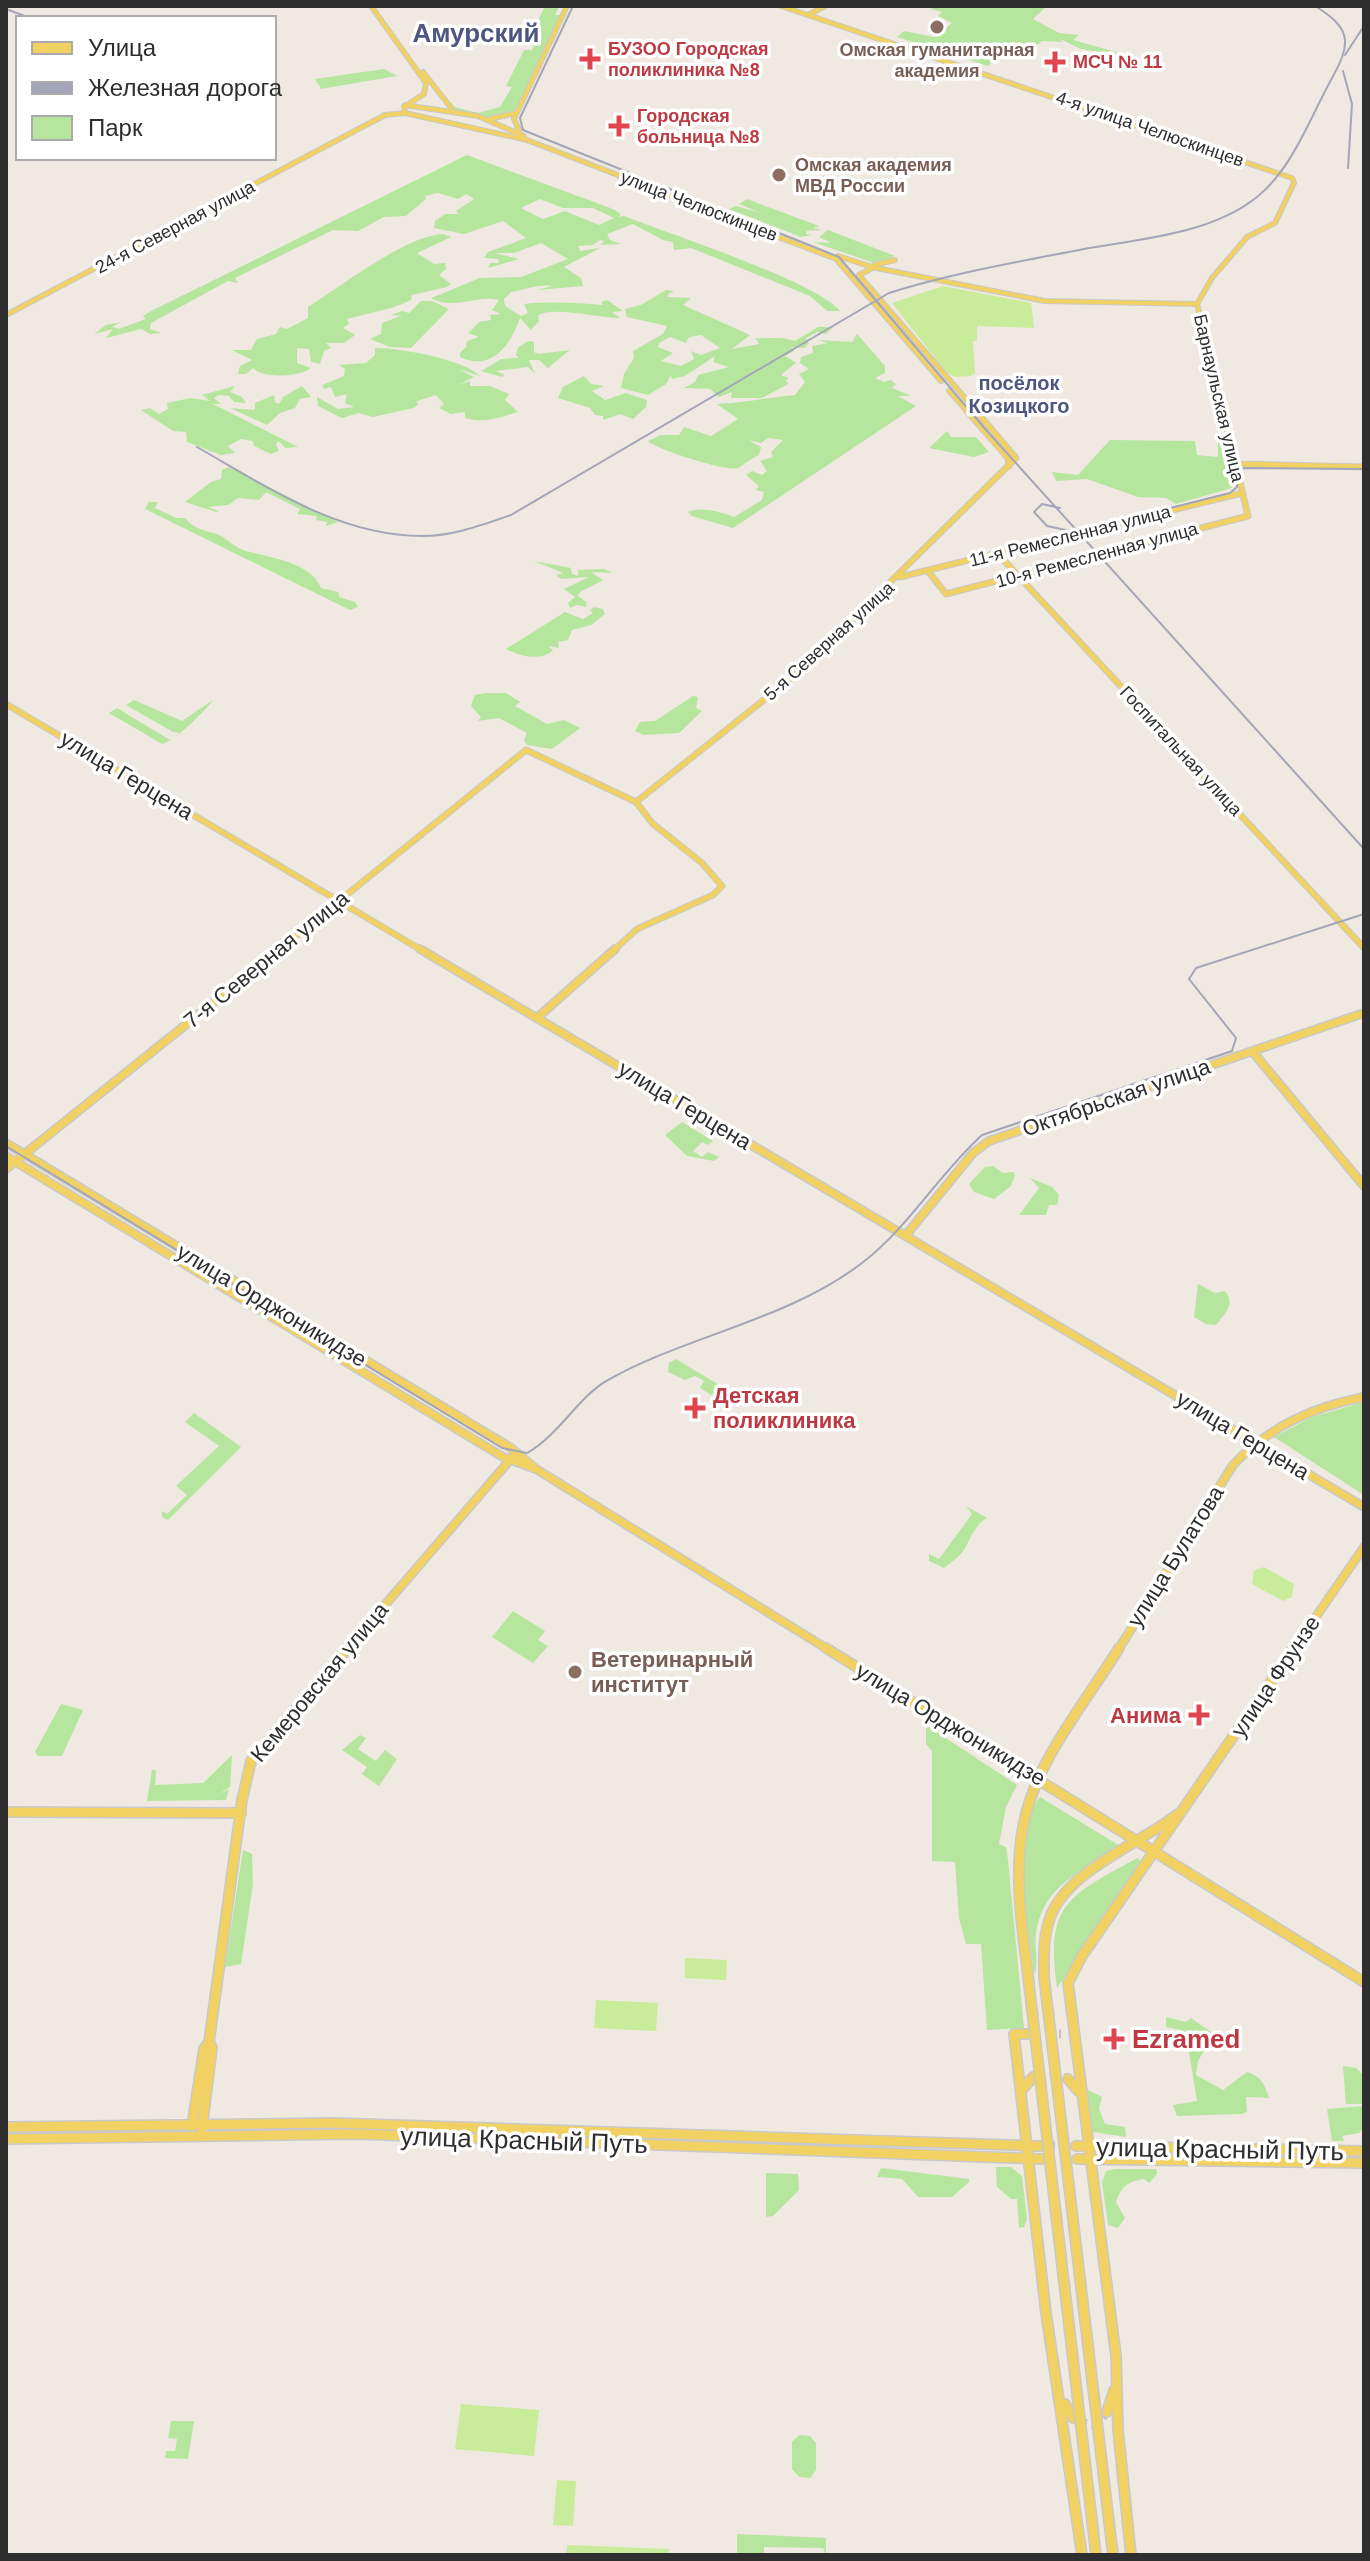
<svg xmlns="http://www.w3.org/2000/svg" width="1370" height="2561" viewBox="0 0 1370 2561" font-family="Helvetica,sans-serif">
  <rect width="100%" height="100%" fill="#efe9e1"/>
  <path fill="#b6e59e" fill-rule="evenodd" d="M545 6H559L555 15H560L518 108C504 123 470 118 455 109 450 106 445 98 442 94L455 107 478 113 500 107 512 87 506 86 524 50H532L540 32 533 31Z
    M936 6H1047L1033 19 1059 33 1079 35 1073 40 1123 54 1135 52 1107 66 1105 65 1121 56 1081 49 1058 38 1063 42 1042 41 1037 45 1016 46 1015 41 988 66 897 37 904 31 934 37 952 23 938 16 942 12 931 9Z
    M384 69 397 76 321 89 315 79Z
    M467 155 613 209 621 214 619 217 624 216C667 233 817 282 840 311H827L810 296 706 254 691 248 674 250 673 242 663 240 633 224 607 234 610 240 621 244 600 245 604 241 600 240 593 245 578 246 580 251 600 248 564 267 581 278 583 286 537 290 552 286C539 284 524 290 511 292L504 299 505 306 521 316 528 313 524 304C552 301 577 303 603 305L601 302 607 300 623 311 612 312 620 318C598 318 555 306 538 315L539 321 531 330 520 318C512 341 494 373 460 357V353L466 347 467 341 479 337 468 333 479 322 491 320 490 315 501 314 492 310 499 300C476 294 454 311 431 298L480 278 521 277 568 259 541 243 514 253H494L519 259 488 268 490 263H499L498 259 484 258 488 252 526 238 503 221 464 234 434 228 435 221 445 214H459L456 211 474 199 466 194 458 199 438 193 425 196 426 199 406 216 384 217 358 231 333 230 235 278 238 283 228 281 151 323 150 329 161 333 150 334 141 329 106 338 113 329 94 334 106 325 121 322 112 327 119 329 146 319 143 316 149 312ZM540 199 563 208H593L614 218 599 225 565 211 543 219 521 208Z
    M747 199 819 226 813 228 822 230 807 231 806 234 812 235 801 237 729 209 736 206 761 213 739 204Z
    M828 230 895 256 877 264 813 242 831 243 819 237Z
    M443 234 451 237 417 253 434 264 445 263 446 269 439 275 451 284 447 287 412 295 411 300C388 311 371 312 347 319L349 324 343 328 355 335 344 343H326L331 348 324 351 320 364 311 362 309 349 297 348V363L311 368C300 377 262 379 253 368L246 374H238L240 366 252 360 232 350H251L257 339 276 334 280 327 287 329 308 318V307C340 287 407 235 443 234Z
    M666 290 674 291 667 295 669 297 691 298 683 305 750 335 732 349 759 344 755 338C770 339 779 336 795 341L818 327H833L826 334 817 332 806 338 809 343 804 348 791 347 794 351 785 356 796 363 781 375 789 378 786 380 788 384 762 398H731L732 392 719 397 710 389 684 388 695 382 698 375 729 367 713 362 715 356 685 376 672 379 671 375 666 384 648 395 621 388 624 374 634 358 633 351 663 334 667 326 627 317 625 309 641 305ZM701 335 720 348 701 355 691 351 694 359 681 366 661 361 673 353 658 347 659 343 670 337 686 343 689 337Z
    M421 301H432L449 309 411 348 390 347 370 339 381 334 382 323 401 316 391 315 402 311 409 313Z
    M857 334 885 366V373L875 378 884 382 891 380 896 384 892 388 911 396H898L916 406 733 528 692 516 688 512C702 506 720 512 734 517L762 500 764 492 756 490 759 486 746 475 752 471 762 475 767 471 760 461 773 457 771 452 783 440 768 438 761 443 748 440 761 447 759 455C751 458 744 465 738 468 727 472 655 449 648 441L661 435H679L684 427 711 436 738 419 717 404C744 403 770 397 795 395L805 382 799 374 809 369 800 363 801 357 813 353 812 346 828 343 818 340 852 342Z
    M529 341 534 342V352L538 354 570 350 548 368 539 360H529L535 374 528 367 496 371 505 375 502 377 481 371 501 359 519 358 516 355 518 347Z
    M375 348C397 347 466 360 480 376L458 369 474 377 458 385 470 381V386H490L509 394 505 400 518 412C501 417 483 424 465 418V412L451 414 439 408 444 404 436 395 417 401 418 405 413 408 373 417 359 413 342 418 318 406 317 397 338 409 354 407 345 403 347 394 335 397 331 387 324 389 322 385 344 376 345 369 339 365 366 363 375 355Z
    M584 376 591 384 604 386 592 391 605 400 626 393 647 400 646 407 633 419 620 414 603 420V416L595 415 590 408 558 398 563 387Z
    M235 386 230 392 242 397 246 403 234 402 229 396 219 395 214 398 221 404H213L298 447 285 448 279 441 276 444 279 451 271 454 254 446 253 441 241 439 228 446 235 453 221 455 187 442 186 432 173 431 141 410 150 408 159 414 168 409 167 403 191 398 210 401 202 395Z
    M302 386 311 397 300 399 295 408 280 413 267 425 230 408 255 410V403L274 395 275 402 279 404 283 397Z
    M947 431 951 437H976L989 452 974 457 929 448Z
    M1110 440 1195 441 1197 455 1218 457V442L1225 444 1230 455 1232 488 1176 504 1166 498 1138 497 1087 479 1056 481 1052 472 1078 475Z
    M229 467 338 522 326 526 327 522 316 520 317 516 297 514 300 509 266 492 259 500 238 498 228 505 208 507 219 511 216 512 185 502 211 482 221 479 222 470Z
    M149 502H158L155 508 176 518H185C194 530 206 530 219 535 228 539 235 548 246 551 270 557 312 563 321 588L338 592 339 597 355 602 358 607 350 610 145 509Z
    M534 561 571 568 572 574 578 576V570L604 569 613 573 591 572 603 580 580 592 578 596 587 603 586 607 577 605 570 608 568 603 575 597 564 589 589 577 561 579 556 575 563 573Z
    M594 607 603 609 605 614 591 625 572 630 568 640 558 642 559 648 548 646 553 650C541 662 519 656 506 649L565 612 583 619 593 613 590 610Z
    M485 693H506L520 702 515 706 547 724 564 720 580 728 552 749 527 745 524 740 527 733 499 718 478 721 481 717 471 706 475 695Z
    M693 696 698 697 696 708 702 711 679 733 644 735 635 731 640 722 655 721Z
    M134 700 182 721 213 700C205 711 176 740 162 744L109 713 117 708 170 740 181 733 173 732 126 705Z
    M682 1122 713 1141 708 1145 702 1142 693 1151 702 1157 708 1152 719 1157 714 1161 687 1156 665 1135Z
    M993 1166 1003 1173 1014 1172 1015 1175 1011 1186 994 1199 974 1192 969 1184 985 1167Z
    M1030 1178 1052 1187 1059 1195 1057 1205H1049L1046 1215H1019L1039 1188Z
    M1198 1284 1215 1293 1225 1291C1236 1304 1225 1313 1216 1325L1206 1324 1194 1317Z
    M676 1359 734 1394 735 1395 726 1404 700 1388 704 1381 695 1376 685 1380 668 1372 669 1363Z
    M1364 1402V1495L1274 1437 1312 1417Z
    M194 1413 241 1447 168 1520 162 1517V1511L167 1514 187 1495 176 1486 219 1446 185 1422Z
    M966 1506 987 1518C975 1524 970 1540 964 1550 961 1555 949 1564 944 1568L929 1561V1554L939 1559 972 1514Z
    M513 1611 545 1631 538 1640 548 1646 533 1663 492 1637Z
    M61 1704 83 1710 62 1756H38L35 1752Z
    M926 1725 1017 1785 1006 1807 999 1844 1006 1847 1008 1860 1024 2028 987 2030 981 1944H966L959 1918 955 1862 932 1861V1751L926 1744Z
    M360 1735 366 1738 358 1749 376 1761 385 1750 397 1759 379 1786 362 1774 367 1767 342 1750Z
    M232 1755 230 1787 216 1796 229 1789 226 1800 147 1801 152 1770H156L155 1785 203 1783Z
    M1040 1797 1120 1846C1084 1873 1044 1882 1036 1933 1034 1946 1039 1967 1034 1975 1030 1931 1009 1832 1040 1797Z
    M243 1850 252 1854 253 1884 241 1964 225 1967Z
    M1137 1858 1142 1861 1057 1988C1045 1903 1069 1896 1137 1858Z
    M1166 2017 1186 2022 1191 2018 1214 2034 1198 2061 1196 2075 1223 2090 1247 2072C1261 2076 1265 2085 1269 2098L1246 2097 1247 2112 1242 2114 1177 2116 1173 2105 1197 2101 1187 2040 1180 2030 1166 2027Z
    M1343 2066 1356 2068 1364 2076V2104H1346Z
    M1084 2088 1102 2097 1099 2109 1105 2124 1125 2127 1126 2137 1093 2132Z
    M1364 2106V2128L1359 2133 1342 2136 1344 2141H1332L1327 2109Z
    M996 2167H1011L1022 2176 1027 2219 1024 2227 1019 2228 1017 2199H1011L997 2187Z
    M881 2168 969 2179V2182L952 2197H918L902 2179 877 2177Z
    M1115 2169H1156L1157 2174 1149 2183 1144 2179C1128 2182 1122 2185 1116 2202L1125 2218 1118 2228 1108 2225 1102 2182 1106 2171Z
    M766 2173 798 2174 799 2190 773 2216 766 2217Z
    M171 2421H194L188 2459 165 2458 166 2451H175L177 2439 168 2438Z
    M799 2435 810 2436 816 2443V2470L810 2478 799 2477 792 2469V2442Z
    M737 2534 826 2538V2555L823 2548 764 2547V2555H737Z"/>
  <path fill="#c9ec9a" d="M943 286 1031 303 1034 328 977 326V341H973L975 373 971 376 955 377 946 372 892 303Z
    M1264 1567 1294 1584 1292 1597 1283 1601 1252 1584 1254 1570Z
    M685 1958 727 1960 726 1980 685 1978Z
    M596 2000 658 2003 656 2031 594 2028Z
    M461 2404 539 2410 534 2456 455 2449Z
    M557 2480 576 2481 573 2526 553 2525Z
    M567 2545 669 2549V2555H566Z"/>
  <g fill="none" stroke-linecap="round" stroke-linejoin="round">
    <path stroke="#c8c4bd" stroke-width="9" stroke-dasharray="9 5" stroke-linecap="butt" d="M1031 2034H1061
      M1036 2075 1054 2073 1068 2079
      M1046 2146H1076
      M1078 2422 1095 2425 1107 2412"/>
    <defs>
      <path id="major-far3" d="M371 6 426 83 424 94 410 103
        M781 6 1292 178 1294 183 1275 223 1247 237 1212 278 1197 304
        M808 15 825 6
        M423 72 452 109
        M405 105 478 116 524 136
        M404 106 405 113 527 140 836 259 941 381
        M490 119 516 113
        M519 130 514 119 567 6
        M838 256 872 267
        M874 265 895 260
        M871 267 1045 301 1197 304
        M874 267 859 275 978 413
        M1197 304 1223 413
        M6 315 385 115 405 113
        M949 391 969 413"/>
      <path id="major-far2" d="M967 411 1008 458 1009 466
        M1235 464 1364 467
        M998 554 1364 948
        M928 571 946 594 1248 516 1223 411
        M900 577 1242 493
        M6 704 423 951
        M636 802 800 671 1016 458 976 411
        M277 951 526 750 636 802 652 823 702 863 722 886 713 895 637 929 613 951"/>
      <path id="major-far1" d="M420 949 1364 1507
        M538 1017 615 949
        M1252 1051 1364 1186
        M6 1143 511 1448 536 1469
        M6 1156 503 1457 536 1469 829 1650
        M6 1169 280 949
        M906 1235 973 1153 989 1141 1364 1013
        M346 1650 516 1453
        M1118 1650 1233 1465C1269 1427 1312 1407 1364 1397
        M1293 1650 1364 1547"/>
      <path id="major" d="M826 1648 1364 1982
        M6 1812 241 1813
        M1028 1976C1022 1925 1013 1873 1024 1822 1037 1759 1086 1702 1119 1648
        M1044 1977C1044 1956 1043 1935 1051 1915 1069 1870 1141 1843 1178 1814
        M1027 2034H1014L1046 2313 1082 2555
        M1068 2079 1078 2091
        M1021 2091 1033 2077
        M192 2126 204 2049 209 2042 242 1800 251 1761 348 1648
        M6 2127 335 2123 1040 2146
        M201 2136 212 2048 209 2042
        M6 2139 356 2134 1042 2159
        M1076 2146 1364 2151
        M1077 2159 1364 2163
        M1065 2404 1073 2418
        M1107 2412 1114 2390
        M1131 2555 1118 2430 1116 2356 1068 1983 1082 1956 1294 1648"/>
    </defs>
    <use href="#major-far3" stroke="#c9c9c9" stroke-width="6"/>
    <use href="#major-far2" stroke="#c9c9c9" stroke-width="7"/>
    <use href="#major-far1" stroke="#c9c9c9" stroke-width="10"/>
    <use href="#major" stroke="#c9c9c9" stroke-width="12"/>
    <use href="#major-far3" stroke="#f2d163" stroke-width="4"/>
    <use href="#major-far2" stroke="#f2d163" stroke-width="5"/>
    <use href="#major-far1" stroke="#f2d163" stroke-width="7"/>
    <use href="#major" stroke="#f2d163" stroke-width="9"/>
    <path stroke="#a3a6b8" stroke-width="2" d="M573 6 520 118 523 130 839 257 987 431 1364 849
      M1060 508 1042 504 1034 512 1047 526 1075 532 1230 493 1237 487V472L1244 468 1364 469
      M6 1146 502 1448 527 1453C560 1434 579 1396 608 1380 688 1335 788 1320 862 1263 909 1227 938 1175 982 1135L1232 1051 1236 1038 1189 979 1196 968 1364 914"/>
    <path stroke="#a3a6b8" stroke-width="2" d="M6 9 30 18
      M1345 55 1364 26
      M1343 71 1352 104 1348 168
      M197 447C267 487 339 536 422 536 453 536 482 525 511 515L889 293C953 273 1018 262 1084 249 1141 239 1211 234 1257 197 1292 169 1310 118 1331 80 1351 44 1353 29 1315 6"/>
    <defs>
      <path id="major-bridge" d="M1028 1976 1096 2555
        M1044 1977 1113 2555"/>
    </defs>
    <use href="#major-bridge" stroke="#c9c9c9" stroke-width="12" stroke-linecap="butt"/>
    <use href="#major-bridge" stroke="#f2d163" stroke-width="9"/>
  </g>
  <g fill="#8d6e63" stroke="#fff" stroke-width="3">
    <circle cx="937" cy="27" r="8"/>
    <circle cx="779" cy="175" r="8"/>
    <circle cx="575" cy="1672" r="8"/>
  </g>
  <g fill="#e0444e" stroke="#fff" stroke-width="3">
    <path d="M586 47h8v8h8v8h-8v8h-8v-8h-8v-8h8z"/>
    <path d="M1051 50h8v8h8v8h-8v8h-8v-8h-8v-8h8z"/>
    <path d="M615 114h8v8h8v8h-8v8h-8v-8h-8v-8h8z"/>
    <path d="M691 1396h8v8h8v8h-8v8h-8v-8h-8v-8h8z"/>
    <path d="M1195 1703h8v8h8v8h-8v8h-8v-8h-8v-8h8z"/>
    <path d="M1110 2027h8v8h8v8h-8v8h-8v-8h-8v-8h8z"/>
  </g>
  <g text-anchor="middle" stroke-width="7" stroke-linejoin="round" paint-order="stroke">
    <g font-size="18" font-weight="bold" fill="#be3a42" stroke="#fff" text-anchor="start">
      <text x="608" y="55">БУЗОО Городская<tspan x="608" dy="21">поликлиника №8</tspan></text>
      <text x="1073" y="68">МСЧ № 11</text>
      <text x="637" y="122">Городская<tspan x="637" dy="21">больница №8</tspan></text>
    </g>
    <g font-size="18" font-weight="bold" fill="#785e54" stroke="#fff">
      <text x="937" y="56">Омская гуманитарная<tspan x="937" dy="21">академия</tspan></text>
      <text x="795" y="171" text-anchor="start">Омская академия<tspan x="795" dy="21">МВД России</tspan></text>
    </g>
    <g font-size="18" fill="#2e2e2e" stroke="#fff">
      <text transform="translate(1150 129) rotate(19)" y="6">4-я улица Челюскинцев</text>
      <text transform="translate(699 206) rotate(21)" y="6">улица Челюскинцев</text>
      <text transform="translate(175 227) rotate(-28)" y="6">24-я Северная улица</text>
      <text transform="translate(1219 398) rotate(77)" y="6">Барнаульская улица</text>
      <text transform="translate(1070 536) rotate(-14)" y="6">11-я Ремесленная улица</text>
      <text transform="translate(1097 555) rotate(-15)" y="6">10-я Ремесленная улица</text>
      <text transform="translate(829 641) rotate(-42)" y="6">5-я Северная улица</text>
      <text transform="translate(1181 751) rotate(47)" y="6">Госпитальная улица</text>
    </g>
    <g font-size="20" font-weight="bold" fill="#4d5680" stroke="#fff">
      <text x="1019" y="390">посёлок<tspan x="1019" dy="23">Козицкого</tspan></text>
    </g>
    <g font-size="22" fill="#2e2e2e" stroke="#fff">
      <text transform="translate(127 775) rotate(31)" y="8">улица Герцена</text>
      <text transform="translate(266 959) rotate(-39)" y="8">7-я Северная улица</text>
      <text transform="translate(1116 1097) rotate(-19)" y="8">Октябрьская улица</text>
      <text transform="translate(685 1105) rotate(31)" y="8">улица Герцена</text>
      <text transform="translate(272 1305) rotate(31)" y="8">улица Орджоникидзе</text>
      <text transform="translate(1243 1435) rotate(31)" y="8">улица Герцена</text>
      <text transform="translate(1175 1556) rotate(-58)" y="8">улица Булатова</text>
      <text transform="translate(1275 1676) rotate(-56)" y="8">улица Фрунзе</text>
      <text transform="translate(319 1682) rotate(-50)" y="8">Кемеровская улица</text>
      <text transform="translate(951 1724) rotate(31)" y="8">улица Орджоникидзе</text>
    </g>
    <g font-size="22" font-weight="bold" fill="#be3a42" stroke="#fff" text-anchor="start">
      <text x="713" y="1403">Детская<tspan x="713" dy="25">поликлиника</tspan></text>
      <text x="1181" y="1723" text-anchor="end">Анима</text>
    </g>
    <g font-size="22" font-weight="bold" fill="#785e54" stroke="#fff" text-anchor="start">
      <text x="591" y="1667">Ветеринарный<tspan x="591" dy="25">институт</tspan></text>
    </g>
    <g font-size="26" font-weight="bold" fill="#4d5680" stroke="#fff">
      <text x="476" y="42">Амурский</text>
    </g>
    <g font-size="26" font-weight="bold" fill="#be3a42" stroke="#fff" text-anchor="start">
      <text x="1132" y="2048">Ezramed</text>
    </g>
    <g font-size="26" fill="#2e2e2e" stroke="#fff">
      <text transform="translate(524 2140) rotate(2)" y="9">улица Красный Путь</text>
      <text transform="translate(1220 2149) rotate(1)" y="9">улица Красный Путь</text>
    </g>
  </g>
  <rect width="1370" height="2561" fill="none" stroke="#2e2e2e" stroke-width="16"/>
  <rect x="16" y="16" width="260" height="144" fill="#ffffff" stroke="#ababab" stroke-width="2"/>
  <rect x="32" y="42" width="40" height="12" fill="#f2d163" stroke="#ababab" stroke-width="2"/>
  <text x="88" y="56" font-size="24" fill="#2e2e2e">Улица</text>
  <rect x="32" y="82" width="40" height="12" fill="#a3a6b8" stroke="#ababab" stroke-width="2"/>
  <text x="88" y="96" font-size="24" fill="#2e2e2e">Железная дорога</text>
  <rect x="32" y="116" width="40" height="24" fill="#b6e59e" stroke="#ababab" stroke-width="2"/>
  <text x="88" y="136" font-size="24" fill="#2e2e2e">Парк</text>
</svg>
